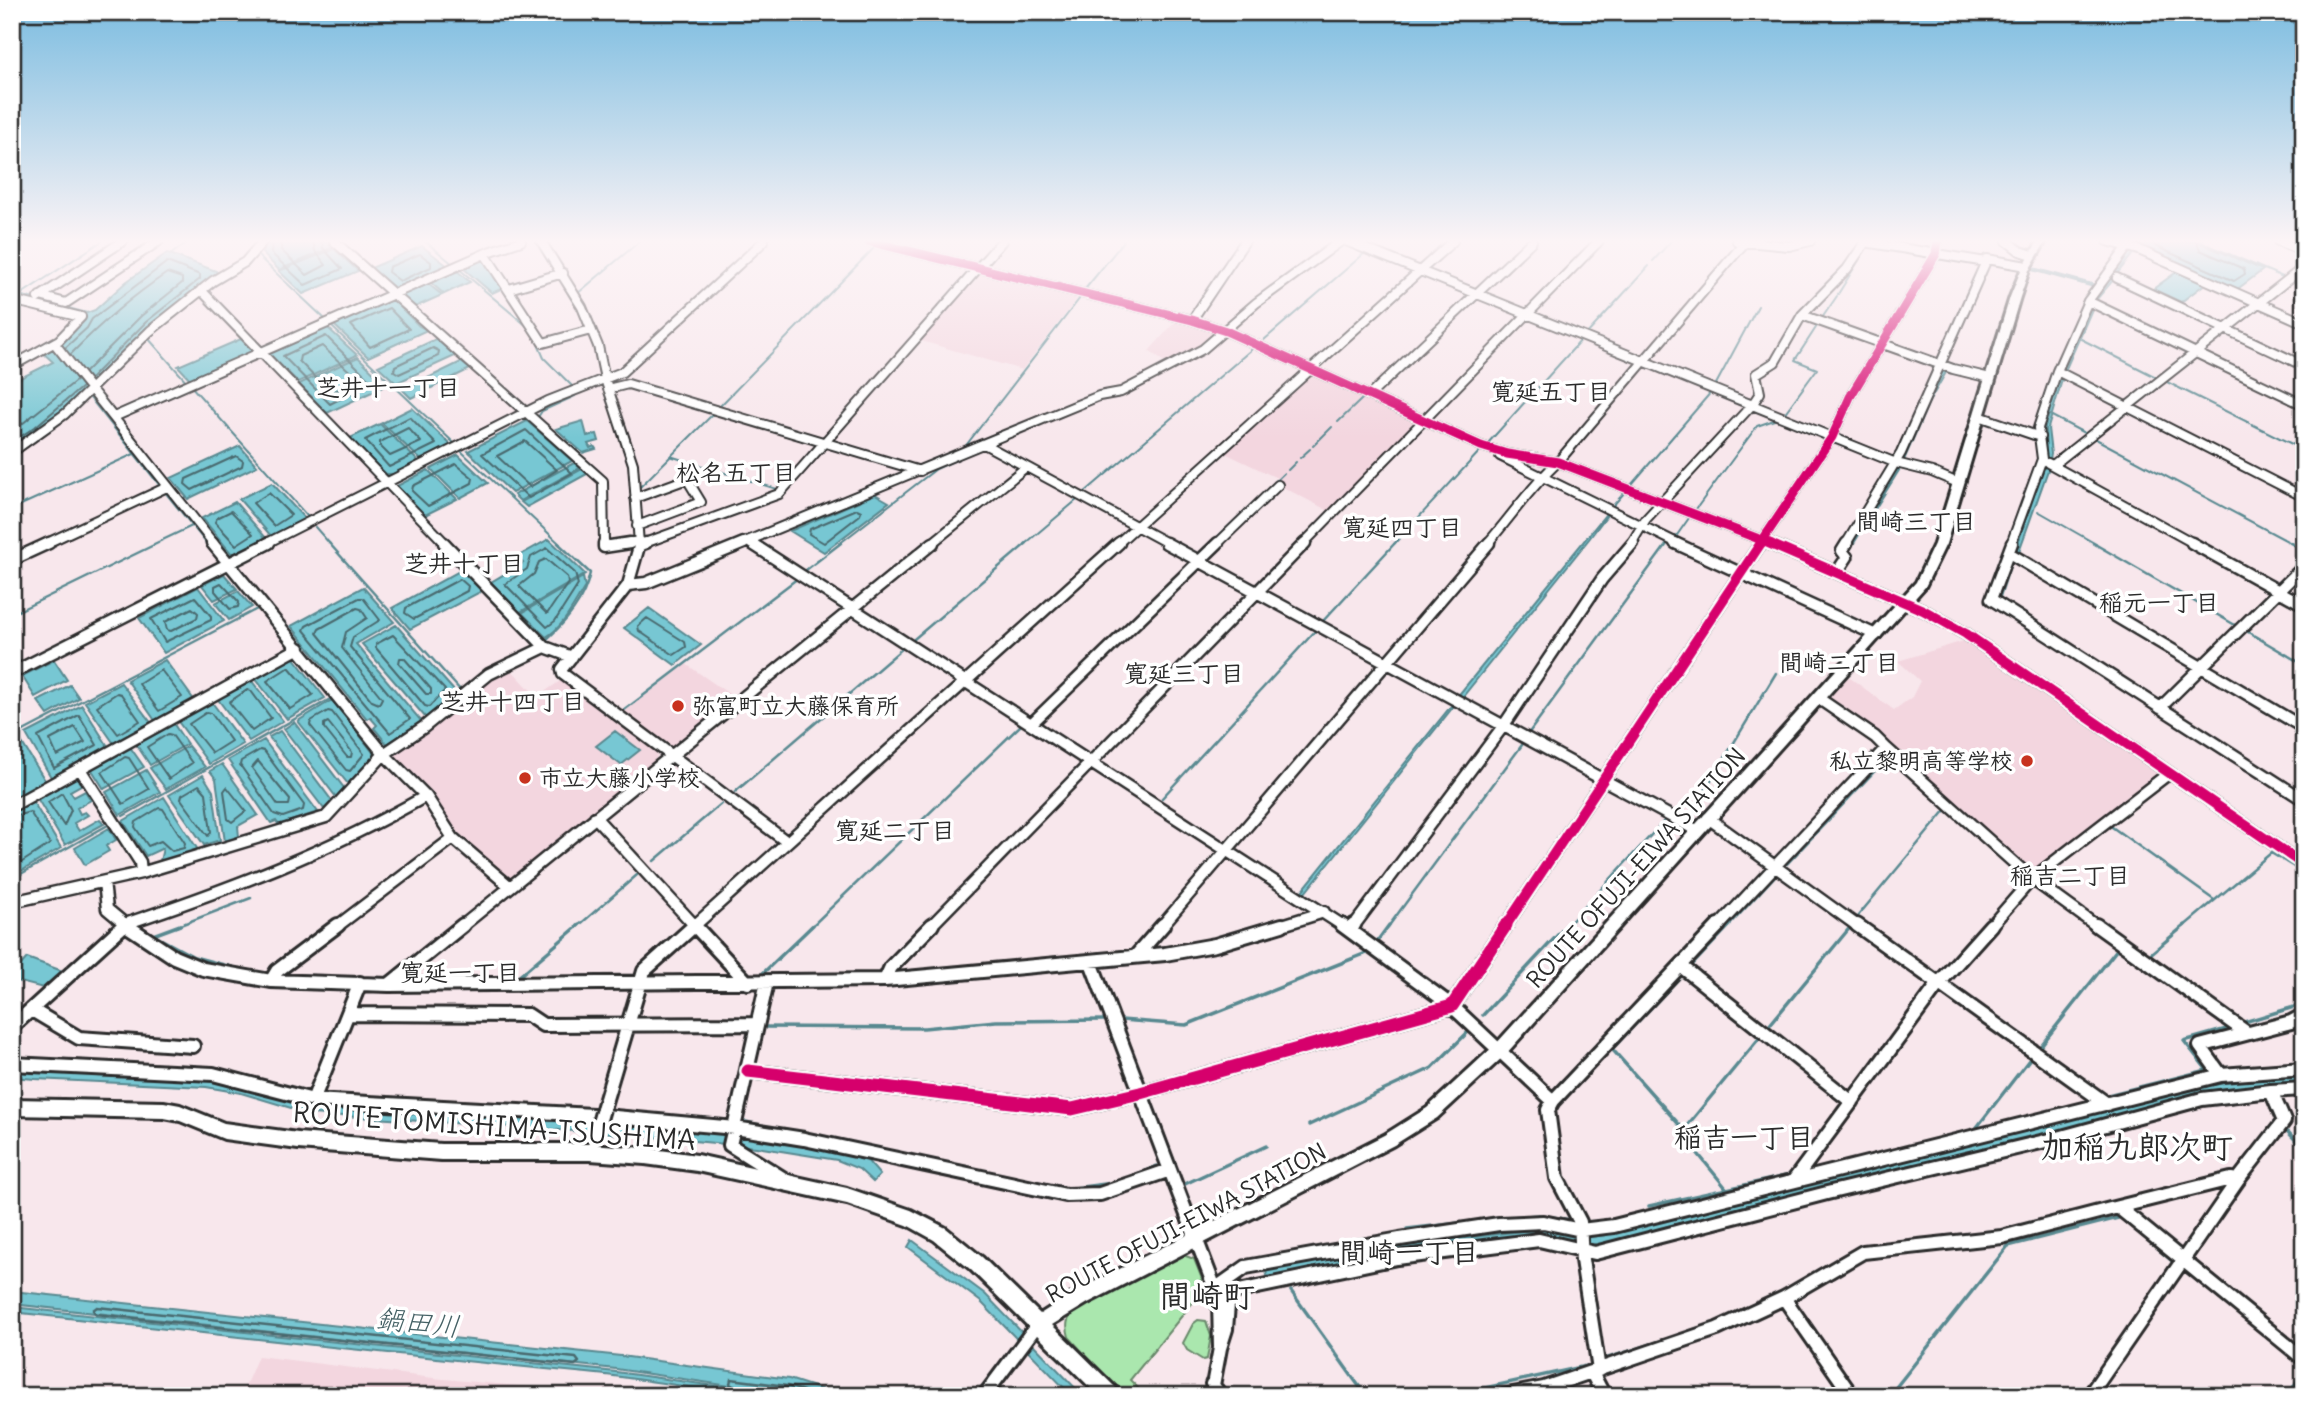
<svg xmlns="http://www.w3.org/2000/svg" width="2316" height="1408" viewBox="0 0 2316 1408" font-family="Delius,'Klee One',sans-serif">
  <rect width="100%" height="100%" fill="#f8e7ec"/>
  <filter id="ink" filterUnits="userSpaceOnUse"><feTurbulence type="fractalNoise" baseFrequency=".0143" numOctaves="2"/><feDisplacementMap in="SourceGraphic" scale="14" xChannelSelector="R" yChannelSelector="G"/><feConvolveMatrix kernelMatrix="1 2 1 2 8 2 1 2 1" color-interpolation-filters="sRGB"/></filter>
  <g filter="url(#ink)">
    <path fill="#f3d6df" d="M980 273 1079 297 1022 370 918 340Z
      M1175 322 1217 333 1201 348 1167 364 1149 351Z
      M1312 375 1417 423 1329 511 1275 483 1279 479 1223 452Z
      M1967 640 2161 775 2033 872 1874 728 1826 697 1846 675 1894 710 1912 697 1920 681 1898 661Z
      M686 664 735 698 673 748H668L621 714Z
      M509 667 537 697 563 679 657 752 656 762 512 877 506 878 456 835 432 795 392 752 491 676Z
      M258 1356 433 1378 627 1396H241Z"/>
    <path fill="#aae7ae" stroke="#6a896c" stroke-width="2" d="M1183 1255 1194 1259 1202 1279 1199 1284 1202 1291 1130 1380 1146 1396H1123L1069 1337C1065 1323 1067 1317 1078 1308Z
      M1198 1320 1206 1321 1211 1336 1207 1359 1203 1360 1187 1350 1183 1343 1193 1324Z"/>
    <path fill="#77c7d3" stroke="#598990" stroke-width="2" d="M266 241H326L333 247 279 270 262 253Z
      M2138 241H2143L2117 274 2304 361V364L2114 279 2096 300 2064 373 2048 428 2051 454 2048 470 2018 554 2015 552 2046 460 2045 427 2062 370 2098 288 2032 270 2033 268 2103 287Z
      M2148 241H2196L2263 270 2236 290 2146 250 2143 247Z
      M422 246 449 267 397 290 371 268Z
      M334 249 358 271 303 294 279 271Z
      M167 253 216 271 218 277 208 282 40 433 12 450V382L53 362 42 352 70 335 85 316 12 297V293L87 313 95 310 126 282Z
      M483 258 503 288 492 293 462 267Z
      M456 270 470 282 444 294 430 282Z
      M2178 271 2206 283 2181 302 2153 289Z
      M427 283 442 295 415 307 403 296 404 293Z
      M392 299 419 326 427 330 368 357 334 325Z
      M327 327 357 355 298 382 269 354Z
      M241 339 253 352 191 380 178 366Z
      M436 339 455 356 396 383 378 366Z
      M358 357 387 385 327 413 299 384Z
      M461 362 470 369 411 398 403 390Z
      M1944 368 1948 369 1929 402 1901 467 1849 551 1846 550Z
      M412 408 451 445 421 460 382 423Z
      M527 421 572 461 512 493 468 451Z
      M583 421 587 436 597 434 599 441 588 444 590 448 594 446 596 449 583 453 556 429Z
      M380 424 419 462 395 474H386L350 438Z
      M240 446 257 466 188 499 171 478Z
      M458 455 488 483 460 498 431 469Z
      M574 463 580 468 520 501 514 495Z
      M582 469 587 474 527 507 521 502Z
      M428 470 457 499 425 515 397 486Z
      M272 483 305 519 271 536 239 499Z
      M875 494 889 502 824 552 790 531Z
      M235 502 266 538 237 553H231L202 518Z
      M1605 515H1607L1589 539 1461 699 1457 697Z
      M549 539 585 574 520 612 491 582 523 563 517 557Z
      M463 569 482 591 410 629 392 608Z
      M224 574 237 589 214 600 202 585Z
      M583 577 585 587C574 604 564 627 546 637L522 613Z
      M198 587 224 621 164 653 139 618Z
      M363 587 394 622 356 644 422 722 387 744 374 728 377 725 370 717 367 719 291 626Z
      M238 591 252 607 229 620 215 603Z
      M649 608 701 645 675 665 624 628Z
      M396 625 456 693 426 718 362 644Z
      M293 657 325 698 287 719 255 678Z
      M54 660 67 680 35 697 22 676Z
      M165 660 194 700 156 722 127 680Z
      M251 680 283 721 249 741 217 698Z
      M121 683 152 724 115 745 85 702Z
      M70 685 79 698 48 715 38 701Z
      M332 700 375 755 348 784 298 721Z
      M211 701 243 744 209 764 177 720Z
      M1455 701 1457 702 1305 893 1302 891Z
      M82 705 109 748 52 779 26 734Z
      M294 722 344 788 336 797 284 729Z
      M173 723 187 744 150 765 136 744Z
      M280 731 332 801 324 809 269 737Z
      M615 731 640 750 621 765 596 746Z
      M19 738 46 782 12 801V741Z
      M264 740 318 812 279 825 276 821 271 823 228 760Z
      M188 746 205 767 166 789 150 768Z
      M130 747 144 767 104 789 92 770 95 766Z
      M222 764 258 815 238 826 239 837 225 842 216 779 210 771Z
      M146 770 160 792 120 815 106 792Z
      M203 775 213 791 220 840 204 845 169 795Z
      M76 777 81 785 70 791 74 797 85 791 91 800 77 808 80 814 85 812 88 815 74 823 79 831 100 819 104 824 65 845 37 798Z
      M164 797 198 850 160 861 163 848 146 856 123 821Z
      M32 800 61 848 16 874 12 865V811Z
      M109 828 116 840 106 846 109 851 85 865 75 848Z
      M27 958 65 972 47 989 12 980V975Z
      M12 1070 216 1081 323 1106 352 1110 645 1126 743 1136 855 1154 866 1159 880 1175 873 1182 859 1169 837 1160 756 1147 621 1134 311 1114 241 1093 206 1087 35 1079 12 1077Z
      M2304 1075V1083L2253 1086 2211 1093 2050 1135 1668 1226 1600 1246H1590L1545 1235 1268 1279 1266 1271 1369 1250 1536 1229 1585 1237 1605 1235 2174 1092 2236 1081Z
      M912 1240 985 1294 1083 1396H1072L981 1302 908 1247Z
      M12 1291 621 1356 789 1379 842 1396H797L616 1369 12 1304Z
      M12 1307 616 1372 787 1396C720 1396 653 1379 587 1373 395 1355 204 1333 12 1312Z"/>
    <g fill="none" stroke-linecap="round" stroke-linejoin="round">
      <path stroke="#49696e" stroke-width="2" d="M272 241 271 253 305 285 342 269 323 248 322 241
        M281 241V250L307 275 326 265 315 251 313 241
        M2153 241 2155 246 2234 281 2245 274 2244 269 2200 250 2196 241
        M420 254 431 262V267L400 281 388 272 389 267Z
        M389 308 409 329 370 347 351 325Z
        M326 336 372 382 330 404 283 356Z
        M322 346 356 377V382L330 393 299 361 300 356Z
        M65 348 87 328 92 319 167 262 200 275V279L146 322 90 379
        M433 348 439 351 438 356 399 374 394 371 395 366Z
        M71 354C101 323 131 297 167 273L182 278V283L141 316 85 372
        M410 417 436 444 389 467 365 440Z
        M408 428 421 442 390 456 380 446V442Z
        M526 430 572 473 529 498 482 454Z
        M12 432 77 380
        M525 441 557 470 530 487 497 456Z
        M12 442 35 427 82 387
        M236 456 243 461 242 466 192 490 185 484 186 479Z
        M456 464 473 478 472 483 428 506 412 491 413 486Z
        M269 493 291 515 274 526 253 503Z
        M857 509 861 511 860 515 824 543 809 534 810 529Z
        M231 511 253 534 236 545 215 522 217 518Z
        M547 548 575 573 578 585 555 621 547 627 505 584 527 569 531 557Z
        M546 559 567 577 568 583 547 614 519 586 534 574 539 562Z
        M460 579 468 586 467 591 414 619 405 613 406 608Z
        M221 583 239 602 238 607 230 609 215 591V586Z
        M195 597 211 616V620L165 642 151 619Z
        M359 598H363L380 620 353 637 350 647 410 719 390 733 304 630 306 626Z
        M192 608 198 613 197 618 171 631 167 630 165 622Z
        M357 608 361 609 367 618 346 632 342 648 382 698 379 704 372 701 317 633 319 629Z
        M647 618 685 642 686 647 674 655 639 631 638 626Z
        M393 635 445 690 429 707 425 706 376 648V644Z
        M400 658H404L431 689V694H426L399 663Z
        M289 667 313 695 290 709 267 681Z
        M161 670 182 697 159 711 139 684Z
        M247 690 251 691 271 718 252 731 229 702Z
        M117 693 121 694 140 721 118 734 97 706Z
        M328 711 332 712 364 754 350 771 346 770 310 725 311 721Z
        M207 712 211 713 231 741 212 753 189 724Z
        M79 715 97 745 54 768 38 737Z
        M328 722 352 752 351 757H347L324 728V724Z
        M75 727 85 742 57 756 50 740Z
        M168 734 172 735 192 763 169 779 147 747Z
        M260 750 264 751 304 805 303 810 283 817 274 814 240 765 241 761Z
        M125 757 129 758 149 789 123 804 102 772Z
        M258 761 290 800 289 805H278L252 768Z
        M199 785 206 793 211 832 208 836 181 799 182 795Z
        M227 787 246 811 232 822 228 819 224 791Z
        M62 793 71 810 64 826 48 802Z
        M159 808 163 809 185 843 184 848 172 851 161 841 148 846 135 827 136 822Z
        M12 817 30 812 50 844 19 864H12"/>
      <path stroke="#49696e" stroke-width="2.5" d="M97 1307 576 1358 579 1362 575 1365 96 1314 93 1310Z
        M739 1396 738 1389 730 1384 731 1379 787 1386 820 1396"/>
      <path stroke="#598990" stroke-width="2" d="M425 241 454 265
        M2199 241 2285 278
        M1371 248 1379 241
        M170 255 189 241
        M258 256 326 320
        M1653 261 1671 241
        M458 268 528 327
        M2292 281 2304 287
        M1478 287 1526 241
        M1086 288 1124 241
        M577 294 640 241
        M1838 294 1868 246
        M17 297 102 241
        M1822 318 1837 296
        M330 325 455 444
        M534 335 544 358 572 386
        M1586 335 1649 266
        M148 338 187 382
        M2081 339 2156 377
        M1264 340 1366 252
        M2167 382 2304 450
        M191 386 308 517
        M1715 386 1758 306
        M575 396 542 411 538 417 602 474
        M90 398 160 486
        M719 407 875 247
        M1784 414 1817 369 1795 360 1819 323
        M2050 415 2086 434
        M1338 422 1362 399
        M2094 438 2293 544
        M1488 443 1582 339
        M1313 446 1332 427
        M964 448 1080 298
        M462 452 560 544
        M670 456 780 490
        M1300 458 1310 449
        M1288 470 1296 462
        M1632 484 1712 391
        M640 487 715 412
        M165 492 207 544
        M1084 493 1252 349
        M1611 508 1624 493
        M12 509 134 454
        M1696 509 1757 426 1777 419
        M2038 511 2096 544
        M315 527 330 544
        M1675 538 1689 518
        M1214 540 1284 473
        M154 544 192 526
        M839 544 936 469 971 453
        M1025 544 1078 499
        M1394 544 1480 451"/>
      <path stroke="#598990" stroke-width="2.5" d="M206 543 209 547
        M329 543 461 691
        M2093 543 2235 625
        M2290 543 2304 550
        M806 570 841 543
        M230 574 255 603
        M1999 599 2012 559
        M12 614 158 543
        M853 615 892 640
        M1323 621 1395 543
        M2248 632 2304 665
        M279 633 291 647
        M914 639 1027 543
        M546 640C567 621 584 601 590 573L558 543
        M623 711 798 578
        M1032 716 1070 680
        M1528 734 1667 544
        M12 737 259 608
        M735 792 904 647
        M1162 798 1317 629
        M123 816 332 698 297 655
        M1689 817 1776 673
        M2112 827 2214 900
        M654 861 721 804
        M1787 864 1889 756
        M12 879 108 825
        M1857 917 1946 810
        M175 927 251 898
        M577 927 637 875
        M811 927 1022 724
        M1388 927 1522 745
        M1566 927 1665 820
        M1728 927 1777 874
        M2183 927 2271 853 2304 873"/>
      <path stroke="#598990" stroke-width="3.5" d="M180 925 153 935 194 957 239 969
        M1375 944 1389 925
        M2148 956 2185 925
        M1692 965 1730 925
        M761 975 813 925
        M1680 977 1612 1049 1684 1130
        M517 978 579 925
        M1483 1015 1567 925
        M1121 1020 1186 1025 1369 952
        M2241 1023 2304 1004
        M762 1027 924 1028 996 1021 1104 1020
        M1768 1027 1852 925
        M2039 1048 2118 948
        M2104 1096 2207 1070 2184 1041 2230 1028
        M370 1097 429 1100
        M609 1110 731 1121
        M746 1122 777 1129
        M1309 1125 1432 1068 1467 1033
        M1974 1131 2032 1056
        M2288 1132 2304 1149
        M1135 1175 1157 1166
        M1185 1184 1266 1146
        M1074 1188 1113 1183
        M1726 1188 1681 1133 1761 1036
        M1649 1206 1790 1175
        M1512 1217 1539 1215 1571 1220
        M2129 1224 2172 1261
        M1407 1229 1477 1221
        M2184 1270 2304 1367
        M1291 1291 1366 1396
        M1602 1360 1689 1332
        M1448 1396 1586 1366
        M1889 1396 2008 1246 2122 1217 2124 1219
        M2288 1396 2304 1370"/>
      <defs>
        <path id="minor-far2" d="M334 241 603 481 604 544
          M541 241 582 307 598 346 605 379 633 464 639 544
          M868 241 1192 320 1226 331 1481 446 1507 454 1558 462 1772 544
          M1346 241 1896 463 1932 472 1958 483
          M1737 241 1789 246 1810 241
          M2007 241 2020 251 2033 255
          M2108 241 2139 250 2304 323
          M2278 241 2304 252
          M1865 242 1986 262
          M485 254 543 343 591 330
          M2117 278 2304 366
          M509 289 563 273
          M201 290 446 544
          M40 296 66 303 159 241
          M38 298 123 241
          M12 300 81 317 59 340 12 366
          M2088 301 2304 405
          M1802 315 1953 369 1990 378
          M1192 320 1245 241
          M55 344 214 544
          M2057 371 2304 497
          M608 389 628 384 920 471
          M1370 395 1532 241
          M1979 416 2040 437
          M114 417 491 251 521 241
          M984 444 1169 544
          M12 452 65 414 150 331 213 281 245 262 263 241
          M1500 456 1679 544
          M2048 463 2195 544
          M2053 465 2304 267
          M635 498 687 479 701 502 637 526
          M750 542 754 544
          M45 544 167 487
          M265 544 548 401 622 372 764 241
          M620 544 640 541
          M642 544 779 494 1002 241
          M740 544 1099 396 1121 392 1203 349 1256 303 1341 241
          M931 544 1026 467
          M1117 544 1453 241
          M1217 544 1278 485
          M1303 544 1599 241
          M1487 544C1511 517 1531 486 1558 462L1746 241
          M1631 544 1646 519 1752 405 1760 393 1756 374 1775 362 1802 315 1847 269 1866 241
          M1760 544 1832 437 1850 397 1936 254 1938 241
          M1846 544 1901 453 1987 259 2027 266
          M2011 544 2042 459 2038 428 2057 371 2088 301 2132 241"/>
        <path id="minor-far1" d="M212 543 384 754 426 796 453 838 508 885
          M444 543 545 647 572 657
          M604 543V547L630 543
          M640 543 628 585 562 669 563 674 787 842
          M751 543 1345 927
          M1166 543 1696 830
          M1675 543 1876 635
          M1768 543 1923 610 1966 634 2304 865
          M2012 543 1991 599 2304 800
          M2192 543 2304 605
          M640 545 646 543
          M2009 553 2304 728
          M12 560 49 543
          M1837 572 1847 557 1842 551 1847 543
          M628 585 646 583 744 543
          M12 673 269 543
          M1818 698 1875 737 1886 748
          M2160 708 2304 566
          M1032 723 1218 543
          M80 769 140 862 141 873
          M12 806 299 648
          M595 817 696 927
          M1708 818 1859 927
          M104 882 107 909 125 924C229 889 330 851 426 796
          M12 902 141 873 326 817 384 754 424 727 489 674 545 647
          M122 927 125 924 129 927
          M336 927 453 838
          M461 927 933 543
          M693 927 1119 543
          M930 927 1305 543
          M1161 927 1489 543
          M1276 927 1324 912
          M1353 927 1504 725 1602 579 1633 543
          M1505 927 1761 543
          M1718 927 1886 748 2032 879 2098 927
          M1990 927 2032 879 2168 774"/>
        <path id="minor" d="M126 925 174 957 203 969 271 981 389 985 885 980 1165 954 1215 945 1282 925
          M694 925 748 983
          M1342 925 1452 1006 1553 1101
          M1857 925 2107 1104
          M2096 925 2247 1033
          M1350 930 1354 925
          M1135 957 1163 925
          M1091 962 1219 1299 1220 1348 1211 1396
          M1681 966 1852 1102
          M885 980 891 967 932 925
          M271 981 277 971 338 925
          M767 982 730 1145 789 1182
          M389 985 463 925
          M32 1010 79 1038 193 1046
          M348 1014 528 1015 543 1025 756 1024
          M12 1027 124 925
          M12 1064 213 1074 313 1100 593 1115 735 1128 804 1139 1066 1195 1100 1194 1170 1170
          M748 1071 1072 1109 1140 1093 1452 1006 1506 925
          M2221 1075 2200 1046 2291 1022 2304 1015
          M313 1100 360 983
          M603 1109 644 971 695 925
          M1794 1180 1940 982 1991 925
          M2118 1207 2231 1179 2238 1180
          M1215 1289 1246 1267 1400 1239 1499 1224 1543 1222 1581 1230 1614 1226 2221 1075 2304 1069
          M1784 1298 1852 1396
          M1220 1348 1226 1329 1229 1293 1397 1258 1539 1240 1595 1253 1827 1193 2058 1138 2202 1099 2271 1091
          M1599 1370 1582 1260 1580 1222 1557 1178 1548 1110 1553 1101 1719 925
          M1592 1373 1604 1396
          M1212 1384 1221 1396
          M984 1396 1037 1325
          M1503 1396 1544 1388 1717 1329 1784 1298 1863 1252 2002 1237 2118 1207 2304 1359
          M2089 1396 2238 1180 2284 1121 2271 1091 2304 1089"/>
        <path id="major" d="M2038 241H2046L2029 270 2020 297 1946 544 1925 587 1505 1055 1437 1118 1394 1145 1088 1303 1052 1325 1118 1390 1121 1396H1099L1035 1333 1031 1331 1029 1327 970 1269 934 1240 907 1225 847 1204 697 1171 645 1164 590 1160H441L298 1149 224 1139 180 1121 164 1118 12 1115V1099L164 1102 180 1105 224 1123 298 1133 441 1144H590L645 1148 697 1155 847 1188 911 1210 946 1228 982 1257 1040 1314 1076 1291 1384 1135 1427 1108 1495 1045 1916 582 1934 544 2010 297 2021 270Z"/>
      </defs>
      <use href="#minor-far2" stroke="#2b2b2b" stroke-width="12"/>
      <use href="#minor-far1" stroke="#2b2b2b" stroke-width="15"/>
      <use href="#minor" stroke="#2b2b2b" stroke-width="18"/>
      <use href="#major" stroke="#2b2b2b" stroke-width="6"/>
      <use href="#minor-far2" stroke="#fff" stroke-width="8"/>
      <use href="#minor-far1" stroke="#fff" stroke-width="10"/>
      <use href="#minor" stroke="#fff" stroke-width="12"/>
      <use href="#major" fill="#fff" fill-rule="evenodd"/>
      <defs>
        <path id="minor-bridge" d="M594 1140 603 1109"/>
      </defs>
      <use href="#minor-bridge" stroke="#2b2b2b" stroke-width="18" stroke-linecap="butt"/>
      <use href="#minor-bridge" stroke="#fff" stroke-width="12"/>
      <defs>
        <path id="cycleway-far2" d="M868 241 1192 320 1226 331 1481 446 1507 454 1558 462 1772 544
          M1760 544 1832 437 1850 397 1936 254 1938 241"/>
        <path id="cycleway-far1" d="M1768 543 1923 610 1966 634 2304 865
          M1505 927 1761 543"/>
        <path id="cycleway" d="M748 1071 1072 1109 1140 1093 1452 1006 1506 925"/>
      </defs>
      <use href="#cycleway-far2" stroke="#fff" stroke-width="12"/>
      <use href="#cycleway-far1" stroke="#fff" stroke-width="15"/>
      <use href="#cycleway" stroke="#fff" stroke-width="18"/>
      <use href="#cycleway-far2" stroke="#d6006c" stroke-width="9"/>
      <use href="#cycleway-far1" stroke="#d6006c" stroke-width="10"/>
      <use href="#cycleway" stroke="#d6006c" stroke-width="13"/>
    </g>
  </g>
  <linearGradient id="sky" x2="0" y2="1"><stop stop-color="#7bbce0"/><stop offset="0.55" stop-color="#fcf4f6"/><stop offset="1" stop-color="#fcf4f6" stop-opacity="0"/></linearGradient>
  <rect width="2316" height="438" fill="url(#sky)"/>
  <g fill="#c8321e" stroke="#fff" stroke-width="2.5">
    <circle cx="678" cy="706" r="7"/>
    <circle cx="2027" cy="761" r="7"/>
    <circle cx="525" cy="778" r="7"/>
  </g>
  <g text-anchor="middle" stroke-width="7" stroke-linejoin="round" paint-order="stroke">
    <g font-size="23" font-weight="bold" fill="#2b2b2b" stroke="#fff" text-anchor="start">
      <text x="692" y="714">弥富町立大藤保育所</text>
      <text x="2013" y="769" text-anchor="end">私立黎明高等学校</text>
      <text x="539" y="786">市立大藤小学校</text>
    </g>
    <g font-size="23" fill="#2b2b2b" stroke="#fff">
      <text transform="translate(1636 868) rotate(-48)" y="8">ROUTE OFUJI-EIWA STATION</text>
      <text transform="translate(1186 1223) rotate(-28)" y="8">ROUTE OFUJI-EIWA STATION</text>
    </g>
    <g font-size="24" font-weight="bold" fill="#2b2b2b" stroke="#fff">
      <text x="388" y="396">芝井十一丁目</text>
      <text x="1551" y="400">寛延五丁目</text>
      <text x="736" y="481">松名五丁目</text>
      <text x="1916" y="530">間崎三丁目</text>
      <text x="1402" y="536">寛延四丁目</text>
      <text x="464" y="572">芝井十丁目</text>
      <text x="2159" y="611">稲元一丁目</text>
      <text x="1839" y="671">間崎二丁目</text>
      <text x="1184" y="682">寛延三丁目</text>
      <text x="513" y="710">芝井十四丁目</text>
      <text x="895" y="839">寛延二丁目</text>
      <text x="2070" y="884">稲吉二丁目</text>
      <text x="460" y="981">寛延一丁目</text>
    </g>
    <g font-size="28" fill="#2b2b2b" stroke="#fff">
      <text transform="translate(494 1126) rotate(4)" y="10">ROUTE TOMISHIMA-TSUSHIMA</text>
    </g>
    <g font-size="28" font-weight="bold" fill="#2b2b2b" stroke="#fff">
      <text x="1744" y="1147">稲吉一丁目</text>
      <text x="1409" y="1262">間崎一丁目</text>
    </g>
    <g font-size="28" font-style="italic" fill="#466266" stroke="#fff">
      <text transform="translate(418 1322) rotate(6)" y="10">鍋田川</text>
    </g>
    <g font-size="32" font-weight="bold" fill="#2b2b2b" stroke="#fff">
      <text x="2137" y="1158">加稲九郎次町</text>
      <text x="1207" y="1307">間崎町</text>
    </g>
  </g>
  <rect width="2316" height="1408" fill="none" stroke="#fff" stroke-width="42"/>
  <rect x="21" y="21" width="2274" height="1366" fill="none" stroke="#2b2b2b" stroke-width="2.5" filter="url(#ink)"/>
</svg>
